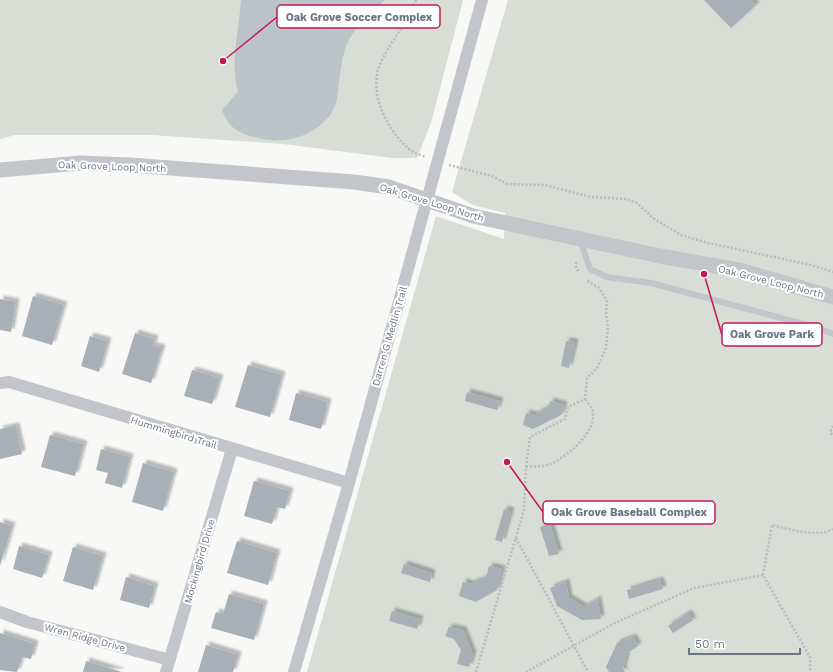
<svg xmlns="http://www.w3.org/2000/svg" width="833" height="672" viewBox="0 0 833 672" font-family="'Work Sans',sans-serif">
  <defs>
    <filter id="shadow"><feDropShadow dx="3.5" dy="-3.5" stdDeviation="1" flood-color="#0004"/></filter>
  </defs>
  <rect width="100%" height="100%" fill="#f8f9f6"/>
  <path fill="#d8ddd6" d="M0 0H463L431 123 417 158H392L283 144 151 135H15L0 139Z
    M508 0H833V672H307L436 216 504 239 505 213 473 205 452 192Z"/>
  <path fill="#bcc4ca" d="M241 0H385C373 12 359 23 350 38 342 51 340 76 338 91 337 96 337 102 335 106 323 134 286 146 258 138 239 133 229 129 222 110L238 92C230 61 239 31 241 0Z"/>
  <path fill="#a9afb6" filter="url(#shadow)" d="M704 0H751L756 5 731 28Z
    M33 296 64 305 52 345 22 336Z
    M0 299 16 302 11 332 0 330Z
    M135 333 155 339 153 346 162 348 151 383 122 374Z
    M90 336 108 341 99 372 81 366Z
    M566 341 575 342 569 368 561 366Z
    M248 365 282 375 270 417 235 407Z
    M192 370 220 378 212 404 184 396Z
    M467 392 500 401 497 410 465 401Z
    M296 393 328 402 321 429 289 420Z
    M550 401 564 405 561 415 533 429 523 425 526 413 535 415 549 406Z
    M16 426 22 454 0 459V429Z
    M50 435 84 444 75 476 41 467Z
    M101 449 130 457 122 488 105 483 108 473 96 470Z
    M143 463 174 472 163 511 132 502Z
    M254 481 290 491 285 509 277 507 272 524 244 516Z
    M504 509 511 511 502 542 495 540Z
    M0 522 12 526 0 566Z
    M550 524 559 554 549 556 540 527Z
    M237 541 277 553 268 585 227 573Z
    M19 546 49 555 42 578 13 569Z
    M73 547 103 556 93 590 63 581Z
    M404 564 432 573 430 582 401 573Z
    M489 566 502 569 497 590 476 602 459 596 463 582 470 584 486 578Z
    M126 577 155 586 149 608 120 600Z
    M660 580 663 589 629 599 627 590Z
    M566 582 569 598 584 607 598 599 601 619 582 620 557 606 550 588Z
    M229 594 264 604 254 640 211 628 216 612 223 614Z
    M392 611 420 619 417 629 389 621Z
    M688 613 693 620 673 633 668 626Z
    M449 627 463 630 473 655 469 667 457 664 461 650 454 639 445 636Z
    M0 633 35 644 31 659 22 657 17 672 0 670Z
    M633 637 638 646 627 653 623 669 625 672H609L606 667 617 643Z
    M206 645 238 655 233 672H198Z
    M86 661 122 672H83Z"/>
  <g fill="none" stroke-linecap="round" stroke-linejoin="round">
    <path stroke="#babcbf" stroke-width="2.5" stroke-dasharray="2 2" stroke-linecap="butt" d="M416 0C408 24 388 43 379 67 369 95 388 131 409 149 413 153 420 155 426 157
      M449 165 492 176 507 184 545 185 591 197 626 199 637 203 653 218 681 235 708 243 811 265 833 272
      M576 262V268L579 272
      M833 426 830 432 833 436
      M526 467C533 466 541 467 547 465 565 460 600 430 592 409 591 406 587 402 585 399
      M516 538 588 672
      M763 575 772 525C788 529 818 538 833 529
      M476 672 524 510 526 467 530 437 565 419 568 407 585 399 587 378 597 368 606 348 608 328 606 312 607 301 599 288 586 280
      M526 672 615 623 694 588 763 575 810 657V672"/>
    <path stroke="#c2c5c9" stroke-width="6" d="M580 240 590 269 607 277 651 283 815 327 833 334"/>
    <path stroke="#c2c5c9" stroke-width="12" d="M0 383 9 382 349 483
      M0 612 27 622 170 660
      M166 672 232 449
      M294 672 349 483 482 0"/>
    <path stroke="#c2c5c9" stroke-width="15" d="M0 170 80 163 130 165 354 182 389 187 473 216 660 256 739 270 833 297"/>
  </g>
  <g text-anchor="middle" stroke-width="4" stroke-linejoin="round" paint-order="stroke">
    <g font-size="10" fill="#6a7685" stroke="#fff">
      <text transform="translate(112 166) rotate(2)" y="4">Oak Grove Loop North</text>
      <text transform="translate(432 202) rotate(17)" y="4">Oak Grove Loop North</text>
      <text transform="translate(771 281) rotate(14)" y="4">Oak Grove Loop North</text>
      <text transform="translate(389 336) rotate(-74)" y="4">Darren G Medlin Trail</text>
      <text transform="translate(174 432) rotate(17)" y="4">Hummingbird Trail</text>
      <text transform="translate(199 561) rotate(-74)" y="4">Mockingbird Drive</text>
      <text transform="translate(85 637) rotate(15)" y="4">Wren Ridge Drive</text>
    </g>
  </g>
  <path fill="none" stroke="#c2185b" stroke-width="1.5" d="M223 61L277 17M704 274L722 335M507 462L543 512"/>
  <g fill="#c2185b" stroke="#fff" stroke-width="1.5">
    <circle cx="223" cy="61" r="4"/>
    <circle cx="704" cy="274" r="4"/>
    <circle cx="507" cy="462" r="4"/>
  </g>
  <g fill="#fff" stroke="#c2185b" stroke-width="1.5">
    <rect x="277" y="5" width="163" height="23" rx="4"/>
    <rect x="722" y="323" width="100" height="23" rx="4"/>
    <rect x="543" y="501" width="172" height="23" rx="4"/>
  </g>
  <g font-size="11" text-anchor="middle" font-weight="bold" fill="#6a7685">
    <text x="359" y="21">Oak Grove Soccer Complex</text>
    <text x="772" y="338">Oak Grove Park</text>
    <text x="629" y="516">Oak Grove Baseball Complex</text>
  </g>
  <path d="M689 648v6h111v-6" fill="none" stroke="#6a7685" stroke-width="2"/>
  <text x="695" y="648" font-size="12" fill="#6a7685" stroke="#ffffff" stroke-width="3" paint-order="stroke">50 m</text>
</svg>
